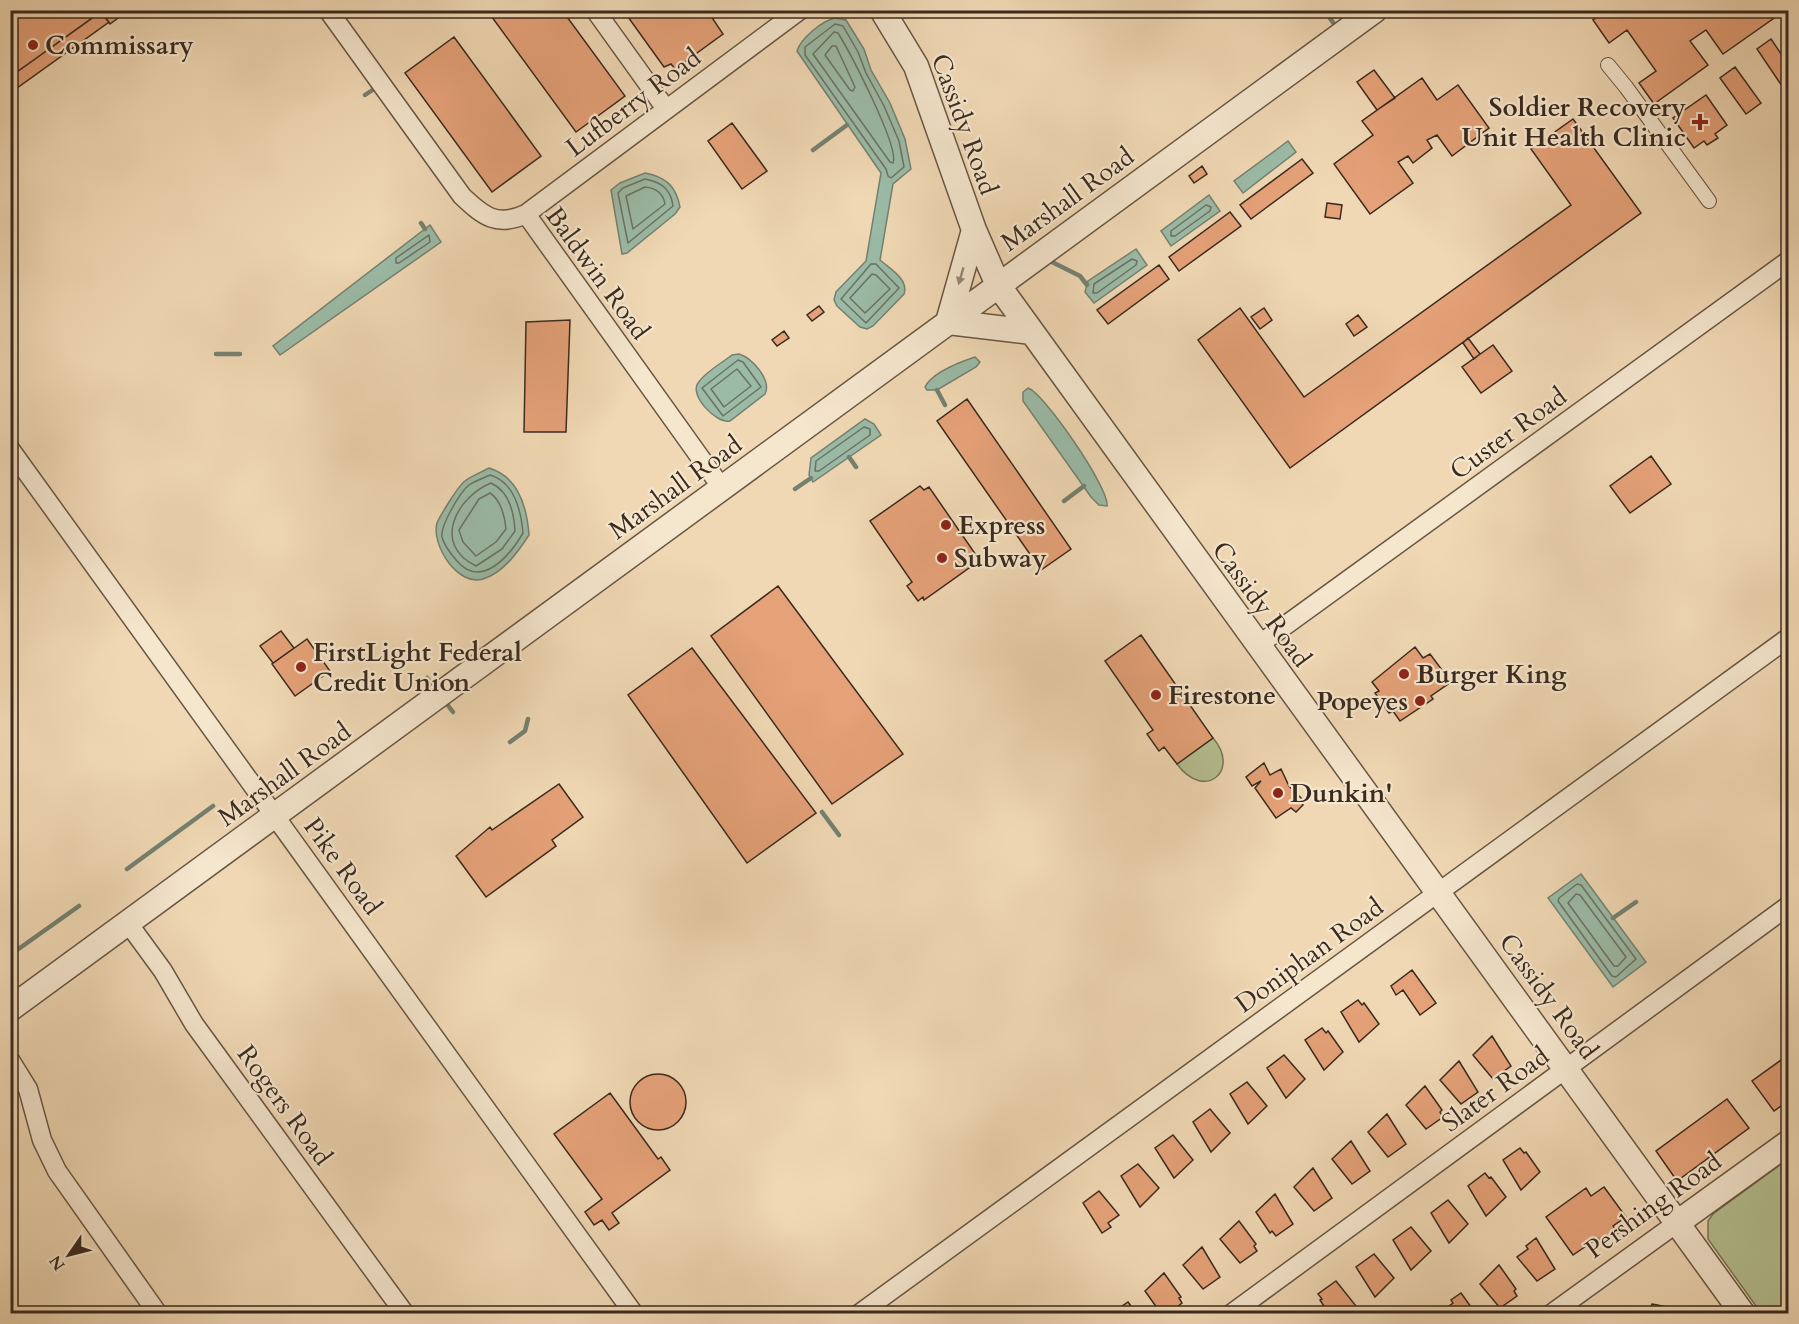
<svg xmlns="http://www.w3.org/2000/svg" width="1799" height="1324" viewBox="0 0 1799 1324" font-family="Cardo,serif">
  <rect width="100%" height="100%" fill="#f0d8b4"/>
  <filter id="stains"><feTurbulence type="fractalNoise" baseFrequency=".00333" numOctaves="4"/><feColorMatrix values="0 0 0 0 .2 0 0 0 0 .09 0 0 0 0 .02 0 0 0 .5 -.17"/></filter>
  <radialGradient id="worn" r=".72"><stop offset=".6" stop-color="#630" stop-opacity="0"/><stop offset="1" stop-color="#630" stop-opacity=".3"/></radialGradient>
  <path fill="#b5c091" stroke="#787558" stroke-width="1.5" d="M1213 738C1241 770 1205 802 1177 764Z
    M1788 1159V1313H1761L1708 1239V1221L1713 1214Z"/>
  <path fill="#9bbba7" stroke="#748171" stroke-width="1.5" d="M835 18 846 20 864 49 871 70 890 103 905 139 911 169 893 184 880 260C890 269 909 279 904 294L873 326 867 329 860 327 837 306 834 300 836 292 866 261 881 173 797 51C801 38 822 21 835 18Z
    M1288 141 1296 152 1243 193 1234 181Z
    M645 173C666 177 676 186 680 207L675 214 627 253 622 254 611 190 620 183Z
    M1209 195 1220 211 1171 246 1161 231Z
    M430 225 441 242 280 355 273 346Z
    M1136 249 1147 265 1094 303 1085 292 1088 281Z
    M739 354C752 358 772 380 765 394L730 421C716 424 689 395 698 383 705 372 722 363 732 355Z
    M975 357 980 362 976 367 937 390H927L925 387C932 373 960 362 975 357Z
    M1028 388C1044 393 1110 489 1107 506L1099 505 1091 497 1023 401V392Z
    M865 419 874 424 881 435 813 482 809 475 811 458Z
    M489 468C519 477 527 507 529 535 518 552 503 573 483 579 458 587 431 545 437 523 440 516 458 486 465 481 471 476 482 472 489 468Z
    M1581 874 1646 962 1613 987 1548 898Z"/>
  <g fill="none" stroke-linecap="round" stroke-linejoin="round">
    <path stroke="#6a7263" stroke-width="1.5" d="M835 24 843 26 858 52 866 73 884 106 899 141 904 167 891 178 888 176 886 169 805 55V47Z
      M834 32 838 33C849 51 900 147 893 163L890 162 813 54Z
      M832 46H836L855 87 853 91 850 90 825 55Z
      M645 179C661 182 671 189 673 206L628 243 618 193 623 188Z
      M645 187C656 188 663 193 665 204L633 229 626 196Z
      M1206 205 1211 207 1210 211 1175 236H1171V231Z
      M429 235 430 242 399 263H396V258Z
      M1132 259 1137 261 1136 265 1097 293H1093L1094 284Z
      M871 264H876L899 288 866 323 841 299Z
      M872 274 876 275 890 289 865 313 850 298Z
      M738 360 743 362 761 387 723 416 702 388Z
      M737 369 751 386 724 407 711 389Z
      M864 427 870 429V435L819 471H815L816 461Z
      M490 475C515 482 521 511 523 533 509 557 481 589 457 561 451 554 444 546 442 537 440 526 460 492 469 485 475 481 484 478 490 475Z
      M491 483C509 491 514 513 515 531L502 549 476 566C431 544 457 497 491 483Z
      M490 493C501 500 505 517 506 529L496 542 476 556 463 542 459 530 479 499Z
      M1577 884 1581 885 1636 959 1616 977 1612 976 1558 901 1559 898Z
      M1576 894 1580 895 1626 957 1618 966H1614L1568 903Z"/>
    <path stroke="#748171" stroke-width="4.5" d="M1324 10 1337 28
      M365 95 377 87
      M813 150 847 125
      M421 223 425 229
      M1046 259 1080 276 1087 285
      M216 354H240
      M937 390 945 405
      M849 457 856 467
      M795 489 811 478
      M1064 501 1084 486
      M427 678 435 688
      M443 699 453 712
      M510 742 525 731 528 719
      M822 812 839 835
      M127 869 213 806
      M1613 918 1636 902
      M10 955 79 906"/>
  </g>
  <path fill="#e5a178" stroke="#3a2a1f" stroke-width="1.5" d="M10 10H103L10 77Z
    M103 10H129L110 24 101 12Z
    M492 10H562L625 96 576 132 489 13Z
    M623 10H707L723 34 675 69 671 64 664 67Z
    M1606 10H1773L1777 16 1723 54 1706 30 1690 41 1708 65 1654 104 1639 83 1656 71 1627 30 1609 43 1593 20Z
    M101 12 109 22 10 93V77Z
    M454 37 541 156 492 192 405 73Z
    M1771 39 1788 64V81L1782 86 1757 49Z
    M1735 67 1761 103 1746 114 1720 78Z
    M1374 70 1395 98 1377 110 1357 82Z
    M1422 78 1437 100 1458 85 1489 128 1452 156 1437 135 1427 140 1432 148 1413 163 1408 156 1398 162 1413 183 1370 214 1334 164 1373 135 1362 121Z
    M1706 95 1727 125 1715 134 1718 138 1707 145 1704 141 1694 148 1673 118Z
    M1573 119 1641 213 1290 468 1198 340 1240 308 1304 397 1571 205 1531 149Z
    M732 123 767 171 742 189 708 141Z
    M1302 159 1313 173 1251 219 1240 205Z
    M1202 166 1207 174 1194 183 1189 176Z
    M1327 203 1342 205 1340 219 1325 217Z
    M1230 212 1241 226 1179 271 1169 257Z
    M1159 265 1169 279 1108 324 1097 310Z
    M819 306 824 312 812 321 807 315Z
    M1264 308 1272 320 1260 329 1251 317Z
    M1358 315 1367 327 1354 336 1346 324Z
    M570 320 566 432H524L526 322Z
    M784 331 789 338 777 346 772 340Z
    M1468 338 1480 354 1474 359 1463 343Z
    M1493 345 1512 371 1481 393 1462 367Z
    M967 399 1071 549 1041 570 937 421Z
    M1651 456 1671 484 1630 513 1610 486Z
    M920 486 924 490 929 487 976 555 972 557 976 563 924 600 923 597 918 601 907 586 912 582 870 521Z
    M778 586 903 754 832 804 711 636Z
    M281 631 294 648 273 663 260 646Z
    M1141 635 1213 738 1177 764 1164 747 1159 751 1147 734 1153 730 1105 661Z
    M307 639 330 671 295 696 272 664Z
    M1415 647 1423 658 1430 654 1451 682 1431 696 1433 699 1400 721 1393 711 1389 713 1375 693 1379 691 1372 682Z
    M692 648 816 813 747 863 628 695Z
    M1264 763 1270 775 1281 769 1289 786 1302 799 1300 801 1303 805 1296 812 1291 808 1276 818 1255 788 1261 781 1252 786 1246 777Z
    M559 784 583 817 552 840 556 846 486 897 456 856 490 827 492 830Z
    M1412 970 1436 1003 1420 1015 1403 990 1396 995 1391 986Z
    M1358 1000 1362 1005 1364 1003 1379 1024 1359 1042 1341 1012Z
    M1322 1028 1326 1033 1328 1031 1343 1052 1324 1070 1305 1040Z
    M1492 1036 1511 1066 1493 1079 1473 1055Z
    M1284 1055 1305 1079 1286 1098 1267 1068Z
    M1788 1055V1101L1774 1111 1752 1081Z
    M1459 1061 1478 1092 1461 1104 1440 1080Z
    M630 1102a28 28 0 1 1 56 0a28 28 0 1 1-56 0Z
    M1247 1082 1267 1106 1248 1124 1230 1094Z
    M1425 1086 1442 1110 1440 1112 1443 1117 1426 1129 1406 1105Z
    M610 1093 658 1159 661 1157 670 1170 612 1213 619 1223 609 1230 602 1220 594 1225 585 1212 602 1199 554 1134Z
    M1727 1099 1749 1128 1677 1181 1656 1151Z
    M1210 1109 1230 1133 1211 1152 1193 1122Z
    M1387 1114 1406 1144 1388 1157 1368 1132Z
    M1173 1135 1193 1160 1174 1178 1155 1148Z
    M1351 1141 1370 1171 1352 1184 1332 1159Z
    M1520 1148 1524 1153 1526 1152 1540 1172 1521 1190 1503 1160Z
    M1138 1164 1159 1188 1140 1207 1121 1176Z
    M1313 1168 1332 1198 1314 1211 1294 1187Z
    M1485 1173 1489 1178 1491 1177 1506 1197 1486 1216 1468 1186Z
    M1604 1187 1626 1217 1613 1226 1618 1233 1602 1244 1598 1238 1573 1255 1546 1217 1586 1188 1591 1196Z
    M1099 1191 1119 1215 1108 1223 1111 1227 1102 1233 1083 1203Z
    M1275 1194 1293 1224 1276 1236 1272 1231 1270 1233 1256 1212Z
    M1448 1200 1468 1224 1449 1243 1431 1213Z
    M1239 1221 1256 1244 1254 1246 1257 1251 1240 1263 1220 1239Z
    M1411 1227 1431 1251 1411 1270 1393 1240Z
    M1536 1238 1555 1269 1537 1281 1517 1257 1528 1249 1526 1246Z
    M1202 1247 1220 1277 1203 1289 1183 1265Z
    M1374 1254 1394 1278 1375 1297 1356 1267Z
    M1499 1265 1516 1289 1514 1291 1517 1296 1500 1308 1480 1284Z
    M1164 1273 1181 1297 1179 1298 1182 1303 1168 1314 1160 1312 1145 1291Z
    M1336 1281 1356 1306 1345 1314H1329L1320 1300 1322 1299 1318 1294Z
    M1461 1293 1476 1314H1444L1442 1311 1453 1303 1451 1300Z
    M1128 1302 1137 1314H1118V1309Z
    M1652 1304 1673 1308 1672 1314H1648Z"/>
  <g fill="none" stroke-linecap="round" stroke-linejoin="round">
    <defs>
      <path id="pedestrian" d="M1608 65 1626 87 1709 201"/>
      <path id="minor" d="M328 10 462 196C484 217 497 227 526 214L800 10
        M595 10 666 109
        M526 214 722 488
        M10 449 634 1314
        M1257 646 1788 261
        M128 923 163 971 194 1024 405 1314
        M10 1060 28 1089 42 1140 57 1171 158 1314
        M859 1314 1788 638
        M1231 1314 1788 906
        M1551 1314 1677 1223"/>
      <path id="tertiary" d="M882 10 916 66 974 230 998 285 1743 1314
        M948 322 974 230
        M948 322 1032 332
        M10 1009 1375 10
        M1677 1223 1788 1143"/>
    </defs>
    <use href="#pedestrian" stroke="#685644" stroke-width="16"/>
    <use href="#minor" stroke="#685644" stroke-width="21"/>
    <use href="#tertiary" stroke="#685644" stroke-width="27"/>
    <use href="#pedestrian" stroke="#f5e6ce" stroke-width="14"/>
    <use href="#minor" stroke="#f5e6ce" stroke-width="18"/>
    <use href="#tertiary" stroke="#f5e6ce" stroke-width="24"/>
  </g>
  <defs><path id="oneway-solid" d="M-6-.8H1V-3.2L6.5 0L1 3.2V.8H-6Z" transform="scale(1.5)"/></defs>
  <use fill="#988876" href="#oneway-solid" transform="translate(961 276) rotate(106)"/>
  <g fill="#8f2418" stroke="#f5e6ce" stroke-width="2">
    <circle cx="33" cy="45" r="6"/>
    <path d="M1697 113h6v6h6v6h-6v6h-6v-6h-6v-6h6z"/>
    <circle cx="946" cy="525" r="6"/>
    <circle cx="942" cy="558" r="6"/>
    <circle cx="301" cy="667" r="6"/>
    <circle cx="1404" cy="674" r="6"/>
    <circle cx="1156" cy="695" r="6"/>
    <circle cx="1420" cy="701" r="6"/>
    <circle cx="1278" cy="793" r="6"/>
  </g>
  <g text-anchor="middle" stroke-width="4.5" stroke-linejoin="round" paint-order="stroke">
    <g font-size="26" font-weight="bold" fill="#3a2a1f" stroke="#f5e6ce" text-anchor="start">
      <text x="45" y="54">Commissary</text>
      <text x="1686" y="116" text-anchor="end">Soldier Recovery<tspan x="1686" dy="30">Unit Health Clinic</tspan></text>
      <text x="958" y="534">Express</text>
      <text x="954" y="567">Subway</text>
      <text x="313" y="661">FirstLight Federal<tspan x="313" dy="30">Credit Union</tspan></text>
      <text x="1416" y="683">Burger King</text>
      <text x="1168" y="704">Firestone</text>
      <text x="1408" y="710" text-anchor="end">Popeyes</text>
      <text x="1290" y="802">Dunkin'</text>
    </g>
    <g font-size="26" fill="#3a2a1f" stroke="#f5e6ce">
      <text transform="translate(633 102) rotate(-37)" y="9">Lufberry Road</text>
      <text transform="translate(965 124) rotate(70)" y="9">Cassidy Road</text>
      <text transform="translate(1067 199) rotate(-36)" y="9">Marshall Road</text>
      <text transform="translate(598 273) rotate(54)" y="9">Baldwin Road</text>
      <text transform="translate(1508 433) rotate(-36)" y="9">Custer Road</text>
      <text transform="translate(675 487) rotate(-36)" y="9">Marshall Road</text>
      <text transform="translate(1262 604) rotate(54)" y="9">Cassidy Road</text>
      <text transform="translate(284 774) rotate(-36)" y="9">Marshall Road</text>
      <text transform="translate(343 866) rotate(54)" y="9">Pike Road</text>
      <text transform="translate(1309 955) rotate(-36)" y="9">Doniphan Road</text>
      <text transform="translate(1549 996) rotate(54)" y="9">Cassidy Road</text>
      <text transform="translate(1495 1089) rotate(-36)" y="9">Slater Road</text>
      <text transform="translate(285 1105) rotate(54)" y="9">Rogers Road</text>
      <text transform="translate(1653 1205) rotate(-36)" y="9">Pershing Road</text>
    </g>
  </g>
  <rect width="1799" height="1324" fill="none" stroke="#f0d8b4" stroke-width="36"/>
  <rect x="12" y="12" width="1775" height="1300" fill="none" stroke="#3a2a1f" stroke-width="3"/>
  <rect x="18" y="18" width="1763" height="1288" fill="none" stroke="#3a2a1f" stroke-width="1.5"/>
  <g transform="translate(69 1255) rotate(235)" stroke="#f5e6ce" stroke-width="4.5" paint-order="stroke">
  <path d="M0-4.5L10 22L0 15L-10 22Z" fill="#3a2a1f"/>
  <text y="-9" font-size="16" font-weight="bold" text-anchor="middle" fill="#3a2a1f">N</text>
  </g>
  <rect width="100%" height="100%" filter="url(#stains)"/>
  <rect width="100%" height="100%" fill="url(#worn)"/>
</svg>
